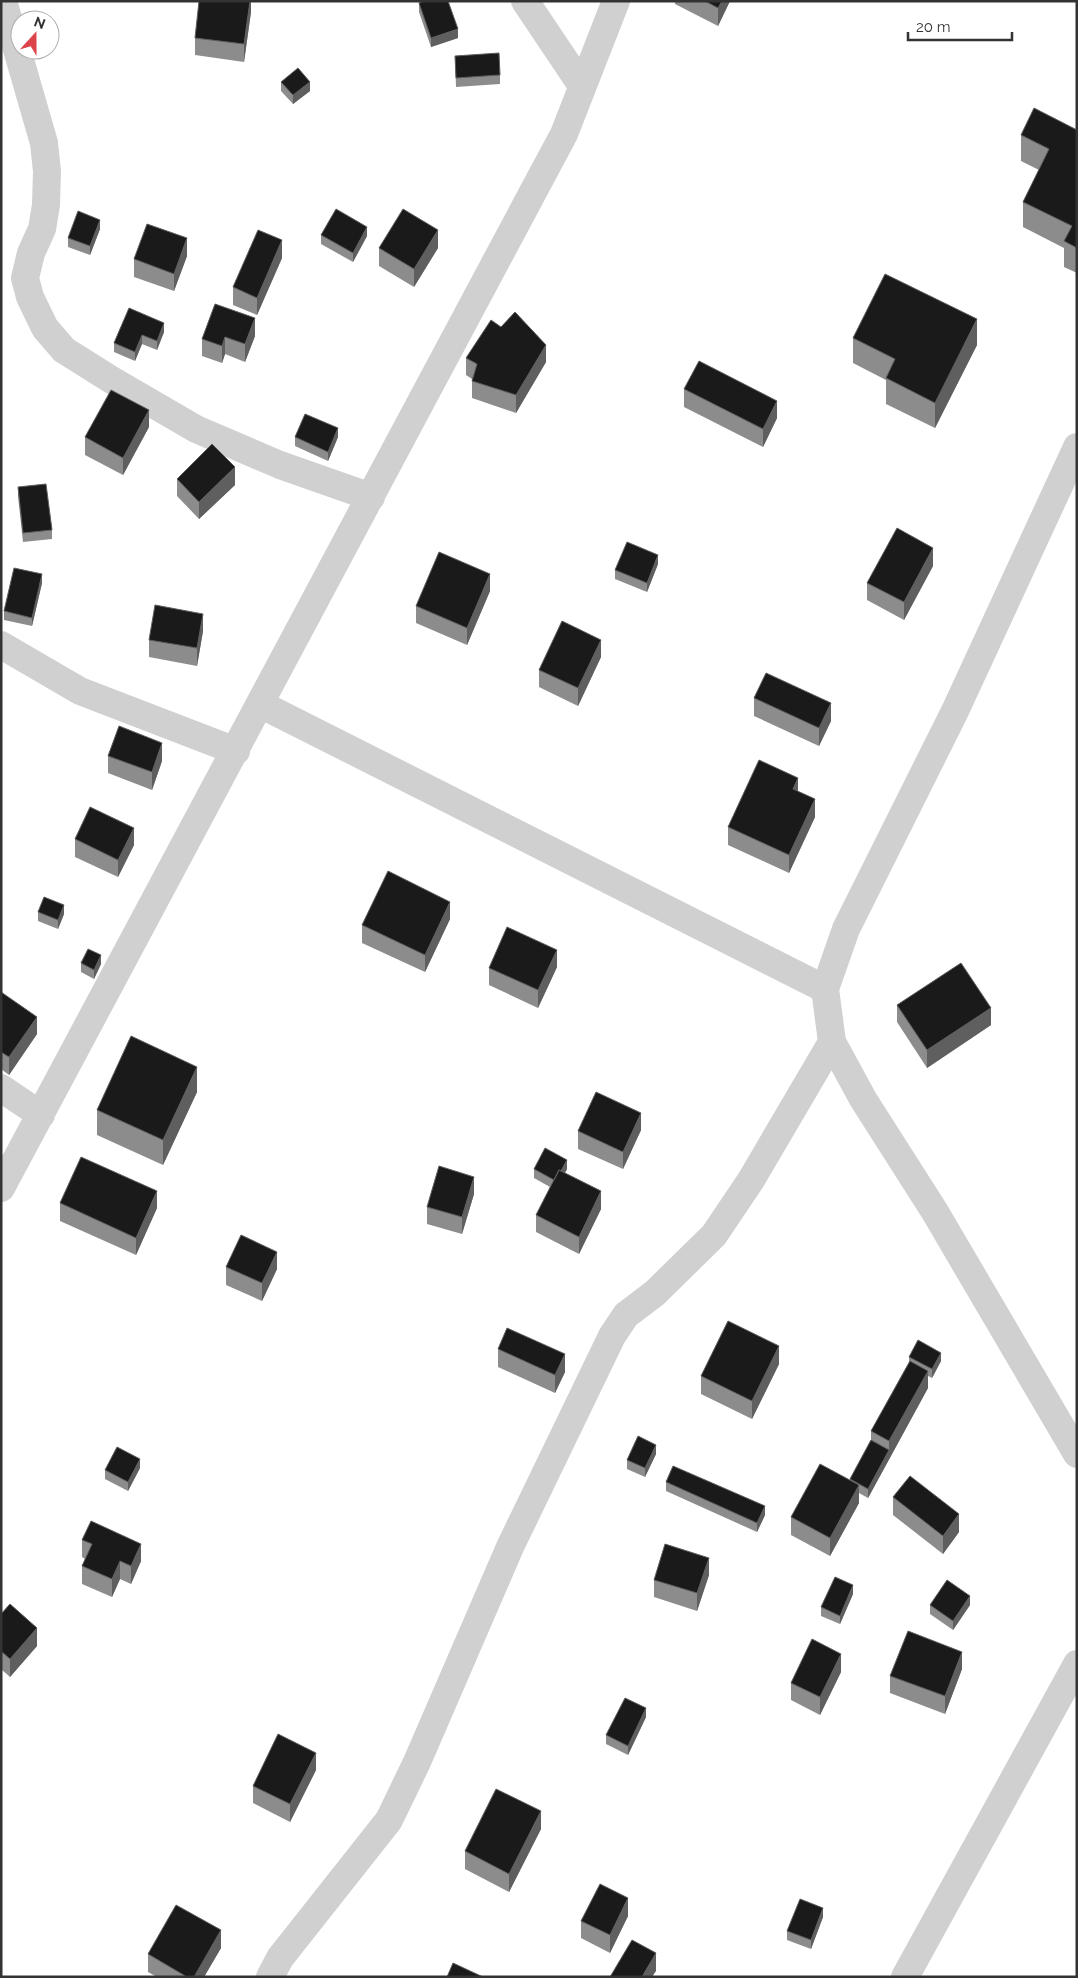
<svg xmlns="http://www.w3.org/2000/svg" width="1078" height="1978" viewBox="0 0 1078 1978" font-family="Raleway,sans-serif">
  <rect width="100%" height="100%" fill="#fff"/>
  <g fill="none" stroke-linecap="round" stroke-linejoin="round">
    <path stroke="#d0d0d0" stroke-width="28" d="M3 1 44 143 47 171 46 205 42 229 31 253 25 278 30 297 45 328 64 350 110 379 196 429 280 465 371 497
      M525 1 582 86
      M1077 447 955 711 846 929 825 989 832 1042 863 1099 935 1212 1077 1454
      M1 645 80 691 236 751
      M260 704 825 989
      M1 1088 41 1115
      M1 1188 564 134 616 1
      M270 1977 280 1958 389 1820 417 1762 510 1547 612 1336 626 1315 655 1293 714 1235 751 1180 832 1042
      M905 1977 1077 1664"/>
  </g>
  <path fill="#8c8c8c" d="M251 1V12L244 62 195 55V38Z
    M675 1H730L718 26 675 4Z
    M419 3 458 38 431 47 419 12Z
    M455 56 500 75V84L456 87Z
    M281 82 310 91 293 104 281 91Z
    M1077 130V273L1064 267V248L1023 227V202L1039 170 1021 161V135Z
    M100 229 90 255 68 247V238Z
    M321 235 367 236 353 262 321 244Z
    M379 248H438L414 287 379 266Z
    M187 256 174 291 134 277V259Z
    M282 258 257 315 233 305V287Z
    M129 308 164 332 157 350 142 344 135 361 114 352V343Z
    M255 336 245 362 225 354 222 363 202 356V339Z
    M853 338 977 345 935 428 886 404V380L853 363Z
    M466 358 546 362 516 413 472 398V379L466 375Z
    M684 389 777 418 763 447 684 407Z
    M149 427 123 475 85 455V437Z
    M295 437H338L328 461 295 446Z
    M177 479 235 485 199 519 177 496Z
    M18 487 52 530V539L23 542 18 496Z
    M658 564 647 592 615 579V570Z
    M933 566 904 620 867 600V583Z
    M42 583 32 626 4 620V611Z
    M490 591 467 645 416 623V606Z
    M203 631 197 666 149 657V640Z
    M601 657 578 706 539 687V670Z
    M754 698 831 721 819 746 754 716Z
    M108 756 162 761 152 790 108 773Z
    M815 817 789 873 728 845V827Z
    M75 839 134 845 118 877 75 857Z
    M38 912 64 914 58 929 38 921Z
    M450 919 425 972 362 943V925Z
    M81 963 101 964 94 979 81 972Z
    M557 967 538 1008 489 985V968Z
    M1 992 37 1034 9 1075 1 1069Z
    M897 1005 991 1025 927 1068 897 1022Z
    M197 1092 163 1165 97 1135V1110Z
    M641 1130 623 1169 578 1149V1131Z
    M534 1169H567L565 1173 601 1209 579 1254 536 1232V1215L550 1187 534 1178Z
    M474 1194 462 1234 427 1224V1207Z
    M60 1203 157 1208 136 1255 60 1221Z
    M226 1267 277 1269 262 1301 226 1285Z
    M498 1349 565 1372 555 1393 498 1367Z
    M909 1357 941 1361 932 1378 928 1376V1388L868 1498 859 1493V1503L830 1556 791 1535V1517L850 1480 871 1440V1431L909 1362Z
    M779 1364 752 1419 701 1394V1376Z
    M656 1454 645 1477 627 1469V1460Z
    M140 1468 128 1491 105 1479V1470Z
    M666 1482 765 1515 757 1532 666 1491Z
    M893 1497 959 1532 943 1554 893 1515Z
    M82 1540 141 1561 131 1584 120 1579 112 1597 82 1584V1566L85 1559 82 1557Z
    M709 1575 697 1611 654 1597V1580Z
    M853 1594 840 1624 821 1616V1607Z
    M930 1605H970L953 1630 930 1614Z
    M1 1614 37 1646 10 1677 1 1669Z
    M962 1669 945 1714 890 1693V1676Z
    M841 1672 820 1715 791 1700V1683Z
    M646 1717 628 1755 606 1744V1735Z
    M316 1770 290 1822 253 1803V1786Z
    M541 1829 509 1892 465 1869V1851Z
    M628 1916 610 1953 581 1938V1921Z
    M823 1917 811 1949 787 1940V1931Z
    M221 1948 204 1977H157L148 1972V1954Z"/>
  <path fill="#5f5f5f" d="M250 1H251V12L244 62V44Z
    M722 1H730L718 26V8Z
    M458 29V38L431 47V38Z
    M310 82V91L293 104V95Z
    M100 220V229L90 255V246Z
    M367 227V236L353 262V253Z
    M438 230V248L414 287V269Z
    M187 238V256L174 291V274Z
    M282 240V258L257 315V298Z
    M255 318V336L245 362V344Z
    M977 319V345L935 428V403Z
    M164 323V332L157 350V341Z
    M142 335V344L135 361V352Z
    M225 337V354L222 363V346Z
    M546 345V362L516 413V395Z
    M777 401V418L763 447V429Z
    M149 410V427L123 475V458Z
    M338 428V437L328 461V452Z
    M235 467V485L199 519V502Z
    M933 548V566L904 620V602Z
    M658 555V564L647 592V583Z
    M42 574V583L32 626V618Z
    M490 574V591L467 645V628Z
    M203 614V631L197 666V648Z
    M601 640V657L578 706V688Z
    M831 703V721L819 746V728Z
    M162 743V761L152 790V772Z
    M798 778V796L793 789Z
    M815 799V817L789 873V855Z
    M134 828V845L118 877V860Z
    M450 902V919L425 972V955Z
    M64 905V914L58 929V920Z
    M557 950V967L538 1008V990Z
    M101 955V964L94 979V970Z
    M991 1008V1025L927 1068V1050Z
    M37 1017V1034L9 1075V1057Z
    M197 1067V1092L163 1165V1140Z
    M641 1113V1130L623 1169V1152Z
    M567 1160V1169L556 1190V1181Z
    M474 1177V1194L462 1234V1217Z
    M157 1191V1208L136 1255V1238Z
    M601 1191V1209L579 1254V1237Z
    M277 1252V1269L262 1301V1283Z
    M779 1346V1364L752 1419V1401Z
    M941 1353V1361L932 1378V1369Z
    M565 1354V1372L555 1393V1375Z
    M928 1371V1388L868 1498V1489L889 1450V1441Z
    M656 1445V1454L645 1477V1468Z
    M140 1459V1468L128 1491V1482Z
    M859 1485V1503L830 1556V1538Z
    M765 1506V1515L757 1532V1523Z
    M959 1514V1532L943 1554V1536Z
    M141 1544V1561L131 1584V1566Z
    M709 1558V1575L697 1611V1593Z
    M120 1561V1579L112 1597V1579Z
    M853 1585V1594L840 1624V1616Z
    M970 1596V1605L953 1630V1621Z
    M37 1628V1646L10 1677V1659Z
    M962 1652V1669L945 1714V1696Z
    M841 1654V1672L820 1715V1697Z
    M646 1708V1717L628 1755V1746Z
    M316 1753V1770L290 1822V1804Z
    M541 1811V1829L509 1892V1874Z
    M628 1898V1916L610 1953V1935Z
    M823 1908V1917L811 1949V1940Z
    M221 1930V1948L204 1977H194Z
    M656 1953V1971L652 1977H642Z"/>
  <path fill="#1a1a1a" stroke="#5f5f5f" d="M199 1H250L244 44 195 38Z
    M424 1H448L458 29 431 38 419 3Z
    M705 1H722L718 8Z
    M499 53 500 75 456 78 455 56Z
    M298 68 310 82 293 95 281 82Z
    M1034 108 1077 130V248L1064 241 1072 226 1023 202 1049 149 1021 135Z
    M336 209 367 227 353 253 321 235Z
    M403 209 438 230 414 269 379 248Z
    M78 211 100 220 90 246 68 238Z
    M147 224 187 238 174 274 134 259Z
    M258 230 282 240 257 298 233 287Z
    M885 274 977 319 935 403 886 378 895 359 853 338Z
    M215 304 255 318 245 344 225 337 222 346 202 339Z
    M129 308 164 323 157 341 142 335 135 352 114 343Z
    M515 312 546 345 516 395 472 381 477 364 466 358 491 320 501 327Z
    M699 361 777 401 763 429 684 389Z
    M111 390 149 410 123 458 85 437Z
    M305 414 338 428 328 452 295 437Z
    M212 444 235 467 199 502 177 479Z
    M46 484 52 530 23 533 18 487Z
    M897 528 933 548 904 602 867 583Z
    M627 542 658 555 647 583 615 570Z
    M439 552 490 574 467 628 416 606Z
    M14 568 42 574 32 618 4 611Z
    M155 605 203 614 197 648 149 640Z
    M562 621 601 640 578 688 539 670Z
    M766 673 831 703 819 728 754 698Z
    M119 726 162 743 152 772 108 756Z
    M759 760 798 778 793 789 815 799 789 855 728 827Z
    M90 807 134 828 118 860 75 839Z
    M388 871 450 902 425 955 362 925Z
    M44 897 64 905 58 920 38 912Z
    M507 927 557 950 538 990 489 968Z
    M88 949 101 955 94 970 81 963Z
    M961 963 991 1008 927 1050 897 1005Z
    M1 992 37 1017 9 1057 1 1052Z
    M131 1036 197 1067 163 1140 97 1110Z
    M596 1092 641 1113 623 1152 578 1131Z
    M545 1148 567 1160 561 1171 559 1170 554 1180 534 1169Z
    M81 1157 157 1191 136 1238 60 1203Z
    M439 1166 474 1177 462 1217 427 1207Z
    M559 1170 601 1191 579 1237 536 1215Z
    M241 1235 277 1252 262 1283 226 1267Z
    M728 1321 779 1346 752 1401 701 1376Z
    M507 1328 565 1354 555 1375 498 1349Z
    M918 1340 941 1353 932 1369 909 1357Z
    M910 1361 928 1371 889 1441 871 1431Z
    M638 1436 656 1445 645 1468 627 1460Z
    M871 1440 889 1450 868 1489 850 1479Z
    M117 1447 140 1459 128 1482 105 1470Z
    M820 1464 859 1485 830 1538 791 1517Z
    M673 1466 765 1506 757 1523 666 1482Z
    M910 1476 959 1514 943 1536 893 1497Z
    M91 1521 141 1544 131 1566 120 1561 112 1579 82 1566 92 1544 82 1540Z
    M665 1544 709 1558 697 1593 654 1580Z
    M835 1577 853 1585 840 1616 821 1607Z
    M947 1580 970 1596 953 1621 930 1605Z
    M10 1604 37 1628 10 1659 1 1651V1614Z
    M908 1631 962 1652 945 1696 890 1676Z
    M812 1639 841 1654 820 1697 791 1683Z
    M625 1698 646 1708 628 1746 606 1735Z
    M278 1734 316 1753 290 1804 253 1786Z
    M496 1789 541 1811 509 1874 465 1851Z
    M600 1884 628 1898 610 1935 581 1921Z
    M800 1899 823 1908 811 1940 787 1931Z
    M176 1905 221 1930 194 1977H187L148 1954Z
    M632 1940 656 1953 642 1977H610Z
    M453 1963 483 1977H447Z"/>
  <rect width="1078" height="1978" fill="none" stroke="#333333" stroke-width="5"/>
  <g transform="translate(35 35) rotate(21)"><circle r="24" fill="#ffffff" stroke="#adadad"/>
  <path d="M0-4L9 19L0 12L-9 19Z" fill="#dc434b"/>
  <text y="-8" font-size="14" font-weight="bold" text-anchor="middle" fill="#333333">N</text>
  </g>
  <path d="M908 32v8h104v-8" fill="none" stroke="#333333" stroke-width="2.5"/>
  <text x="916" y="32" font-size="15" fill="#333333" stroke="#ffffff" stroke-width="4" paint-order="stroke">20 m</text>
</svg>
